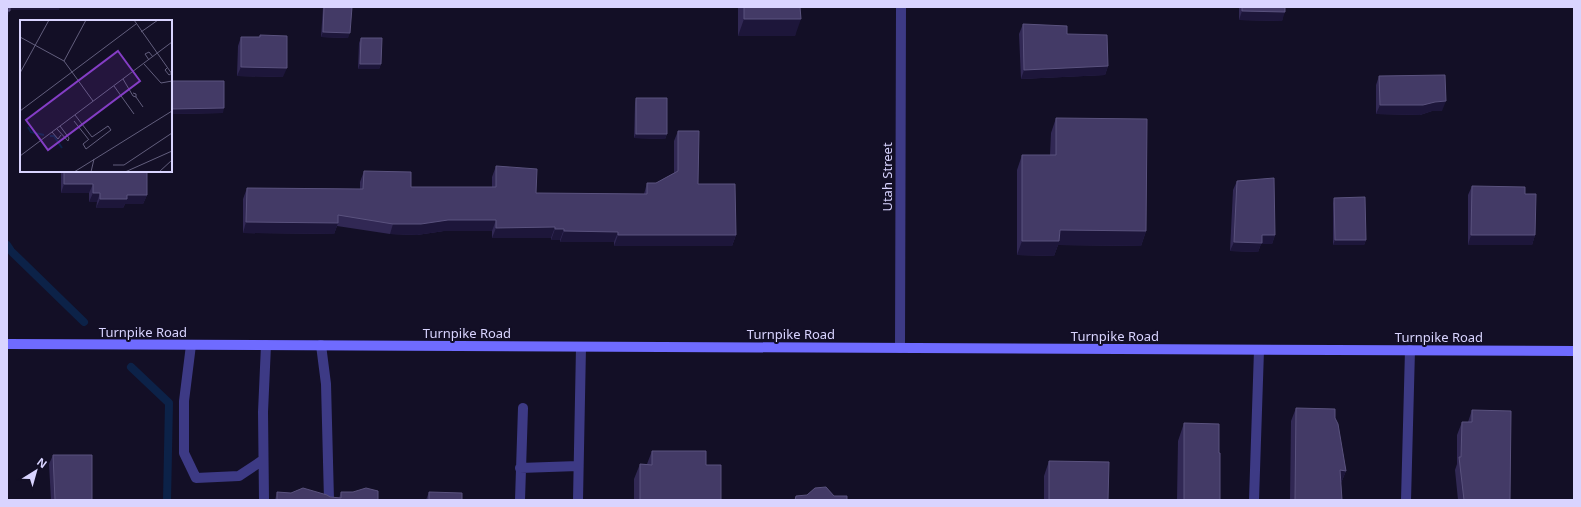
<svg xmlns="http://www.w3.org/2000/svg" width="1581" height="507" viewBox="0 0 1581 507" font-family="'Noto Sans',sans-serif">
  <rect width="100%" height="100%" fill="#130f26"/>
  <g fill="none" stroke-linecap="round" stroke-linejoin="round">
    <path stroke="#0c2248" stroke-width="8" d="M7 245 11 251 84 322
      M131 367 169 403 167 500"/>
    <path stroke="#3d3a85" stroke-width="10" d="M191 345 184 401V453L196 478 239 476 263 460
      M321 345 326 384 329 500
      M520 468 578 466
      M264 500 263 412 266 345
      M520 500 523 408
      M578 500 581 347
      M1254 500 1259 350
      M1406 500 1410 350"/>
    <path stroke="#3d3a85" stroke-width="10" d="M900 348 901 7"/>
    <path stroke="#6f6bff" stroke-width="10" d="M7 344 1574 351"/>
  </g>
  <path fill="#312854" d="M323 7H352L348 38 321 37Z
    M738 7H800L795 36H738Z
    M1239 7H1285L1282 21 1239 20Z
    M1023 24 1067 34 1108 66 1105 75 1021 79 1019 34Z
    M260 35 283 77 237 76 238 46 241 37H259Z
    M361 38 381 64 379 69H358L359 43Z
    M1379 76 1442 111H1432L1420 115 1376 114V85Z
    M172 81 223 113 171 114V83Z
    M636 98 667 134 665 139 634 138 635 103Z
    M1056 118 1146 231 1141 246 1058 245 1054 256 1017 255V170L1022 155H1050L1051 133Z
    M678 131 698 184 736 235 732 246H614V242H560V240H551V238H492V231H444L417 235 390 234 337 226 334 234 243 233V199L247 188 360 189V182L364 171 411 187H492V177L496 166 536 193 644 194 647 183H656L674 173V141Z
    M61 171H147V195L143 204H125L123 208H96L97 202H89V193H61Z
    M1237 181 1275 235 1272 244H1261L1258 252 1230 251 1233 190Z
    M1472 186 1525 194 1535 235 1532 245H1468V195Z
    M1334 198 1366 240 1364 245H1333V203Z
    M1296 408 1335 418 1346 471 1341 483 1342 500H1290L1291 421Z
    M1472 410 1510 500H1458L1455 470 1457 464V435L1462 422H1468Z
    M1184 423 1219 453 1220 500H1177L1178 441Z
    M652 451 706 465 721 500H634V479L640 464H647Z
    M53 455 92 500H51L49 464Z
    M1049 461 1108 500H1044V476Z
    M277 492 330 497 339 498 341 492 378 500H275Z
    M429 492 462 500H426Z"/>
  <path fill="#1d163a" d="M8 7H60L59 10H7Z
    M7 11H10L7 18Z
    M1242 11 1285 12 1282 21 1239 20Z
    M744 19H801L795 36H738Z
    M323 32 350 33 348 38 321 37Z
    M360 64H381L379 69H358Z
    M1108 66 1105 75 1021 79 1024 70Z
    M241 67 287 68 283 77 237 76Z
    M1446 101 1442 111H1432L1420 115 1376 114 1380 105Z
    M224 108 223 113 171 114 172 109Z
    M636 134H667L665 139 634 138Z
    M64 184H93L89 193H61Z
    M93 193H100L97 202H89Z
    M127 195H147L143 204H125L123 208H96L100 199Z
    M448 220H496L492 231H444L417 235 390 234 393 224Z
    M246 222 338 223 334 234 243 233Z
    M555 227 551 238H492L496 228Z
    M555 229H564L560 240H551Z
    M1060 230 1146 231 1141 246 1058 245 1054 256 1017 255 1022 241Z
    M564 231 618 232 614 242H560Z
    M618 235H736L732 246H614Z
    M1262 235H1275L1272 244H1261L1258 252 1230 251 1234 242Z
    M1471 235H1535L1532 245H1468Z
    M1335 240H1366L1364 245H1333Z
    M1340 470 1346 471 1341 483H1335Z"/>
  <path fill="#433a66" stroke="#5a527e" d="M7 7H10V11H7Z
    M324 7H352L350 33 323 32Z
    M744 7H800L801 19H744Z
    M1242 7H1285V12L1242 11Z
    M1023 24 1067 26V34L1107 35 1108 66 1024 70Z
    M260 35 287 36V68L241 67V37H260Z
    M361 38H382L381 64H360Z
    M1445 75 1446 101 1435 102 1423 105H1380L1379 76Z
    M172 81H224V108L172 109Z
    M636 98H667V134H636Z
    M1056 118 1147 119 1146 231 1060 230 1059 241H1022V155H1056Z
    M678 131H699L698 184H735L736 235H618V232L564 231V229H555V227L496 228V220H448L421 224H393L338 215V223L246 222 247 188 363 189 364 171 411 172V187H496V166L537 169 536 193 647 194V183H656L678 171Z
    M64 171H147V195H127V199H100V193H93V184H64Z
    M1274 178 1275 235H1262V243L1234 242 1237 181Z
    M1472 186 1525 187V194H1536L1535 235H1471Z
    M1365 197 1366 240H1335L1334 198Z
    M1296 408 1335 409V418L1338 424 1346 471 1340 470 1342 500H1295Z
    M1472 410 1511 411 1510 500H1464L1459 457H1461L1462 422H1472Z
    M1184 423 1219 424V453H1220V500H1184Z
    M652 451H706V465H721V500H640V464L652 465Z
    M53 455H92V500H55Z
    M1049 461 1109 462 1108 500H1049Z
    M826 487 834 496H847V500H795L796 496 807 495 815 488Z
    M303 488 327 495 330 497 341 498V492H353L366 488 378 491V500H277V492L291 493Z
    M429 492 462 493V500H429Z"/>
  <g text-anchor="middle" stroke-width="4" stroke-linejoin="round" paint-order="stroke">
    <g font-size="13" fill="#d9d4ff" stroke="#130f26">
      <text transform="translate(887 177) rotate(-90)" y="5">Utah Street</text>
      <text x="143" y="337">Turnpike Road</text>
      <text x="467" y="338">Turnpike Road</text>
      <text x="791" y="339">Turnpike Road</text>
      <text x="1115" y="341">Turnpike Road</text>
      <text x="1439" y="342">Turnpike Road</text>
    </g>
  </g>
  <g transform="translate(20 20)">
    <rect width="152" height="152" fill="#130f26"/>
    <path fill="none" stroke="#0c2248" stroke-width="2" d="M8 107 11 112 24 115M30 116H34L42 128"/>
    <path fill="none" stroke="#625e7d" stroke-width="1" d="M114 0 152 54M121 12 138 0M0 17 44 41 73 81M129 40 125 34 129 32 133 37M44 41 66 0M124 44 141 63 152 61M147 48 145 50 149 55 152 53M0 53 29 0M103 59 113 76 116 77V74L113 73M94 66 114 94M116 77 123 87M0 91 116 4M55 95 72 117 88 106 91 110 66 129 63 124 68 120M54 101 69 120M37 109 48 121 49 118 40 106M32 112 38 119 41 115M0 136 152 22M93 145H104L152 113M54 152 152 91M71 152 74 139M105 152 152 131M139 152 152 140"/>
    <path fill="#843dc5" fill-opacity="0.15" stroke="#843dc5" stroke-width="2" d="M98 31 120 61 28 130 6 100Z"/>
    <rect width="152" height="152" fill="none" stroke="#d9d4ff" stroke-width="2"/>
  </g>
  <rect width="1581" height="507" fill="none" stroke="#d9d4ff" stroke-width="16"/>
  <g transform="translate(36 471) rotate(37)" stroke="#130f26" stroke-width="3" paint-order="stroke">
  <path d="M0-3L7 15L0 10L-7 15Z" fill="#d9d4ff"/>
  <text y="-6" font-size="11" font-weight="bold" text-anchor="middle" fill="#d9d4ff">N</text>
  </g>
</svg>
